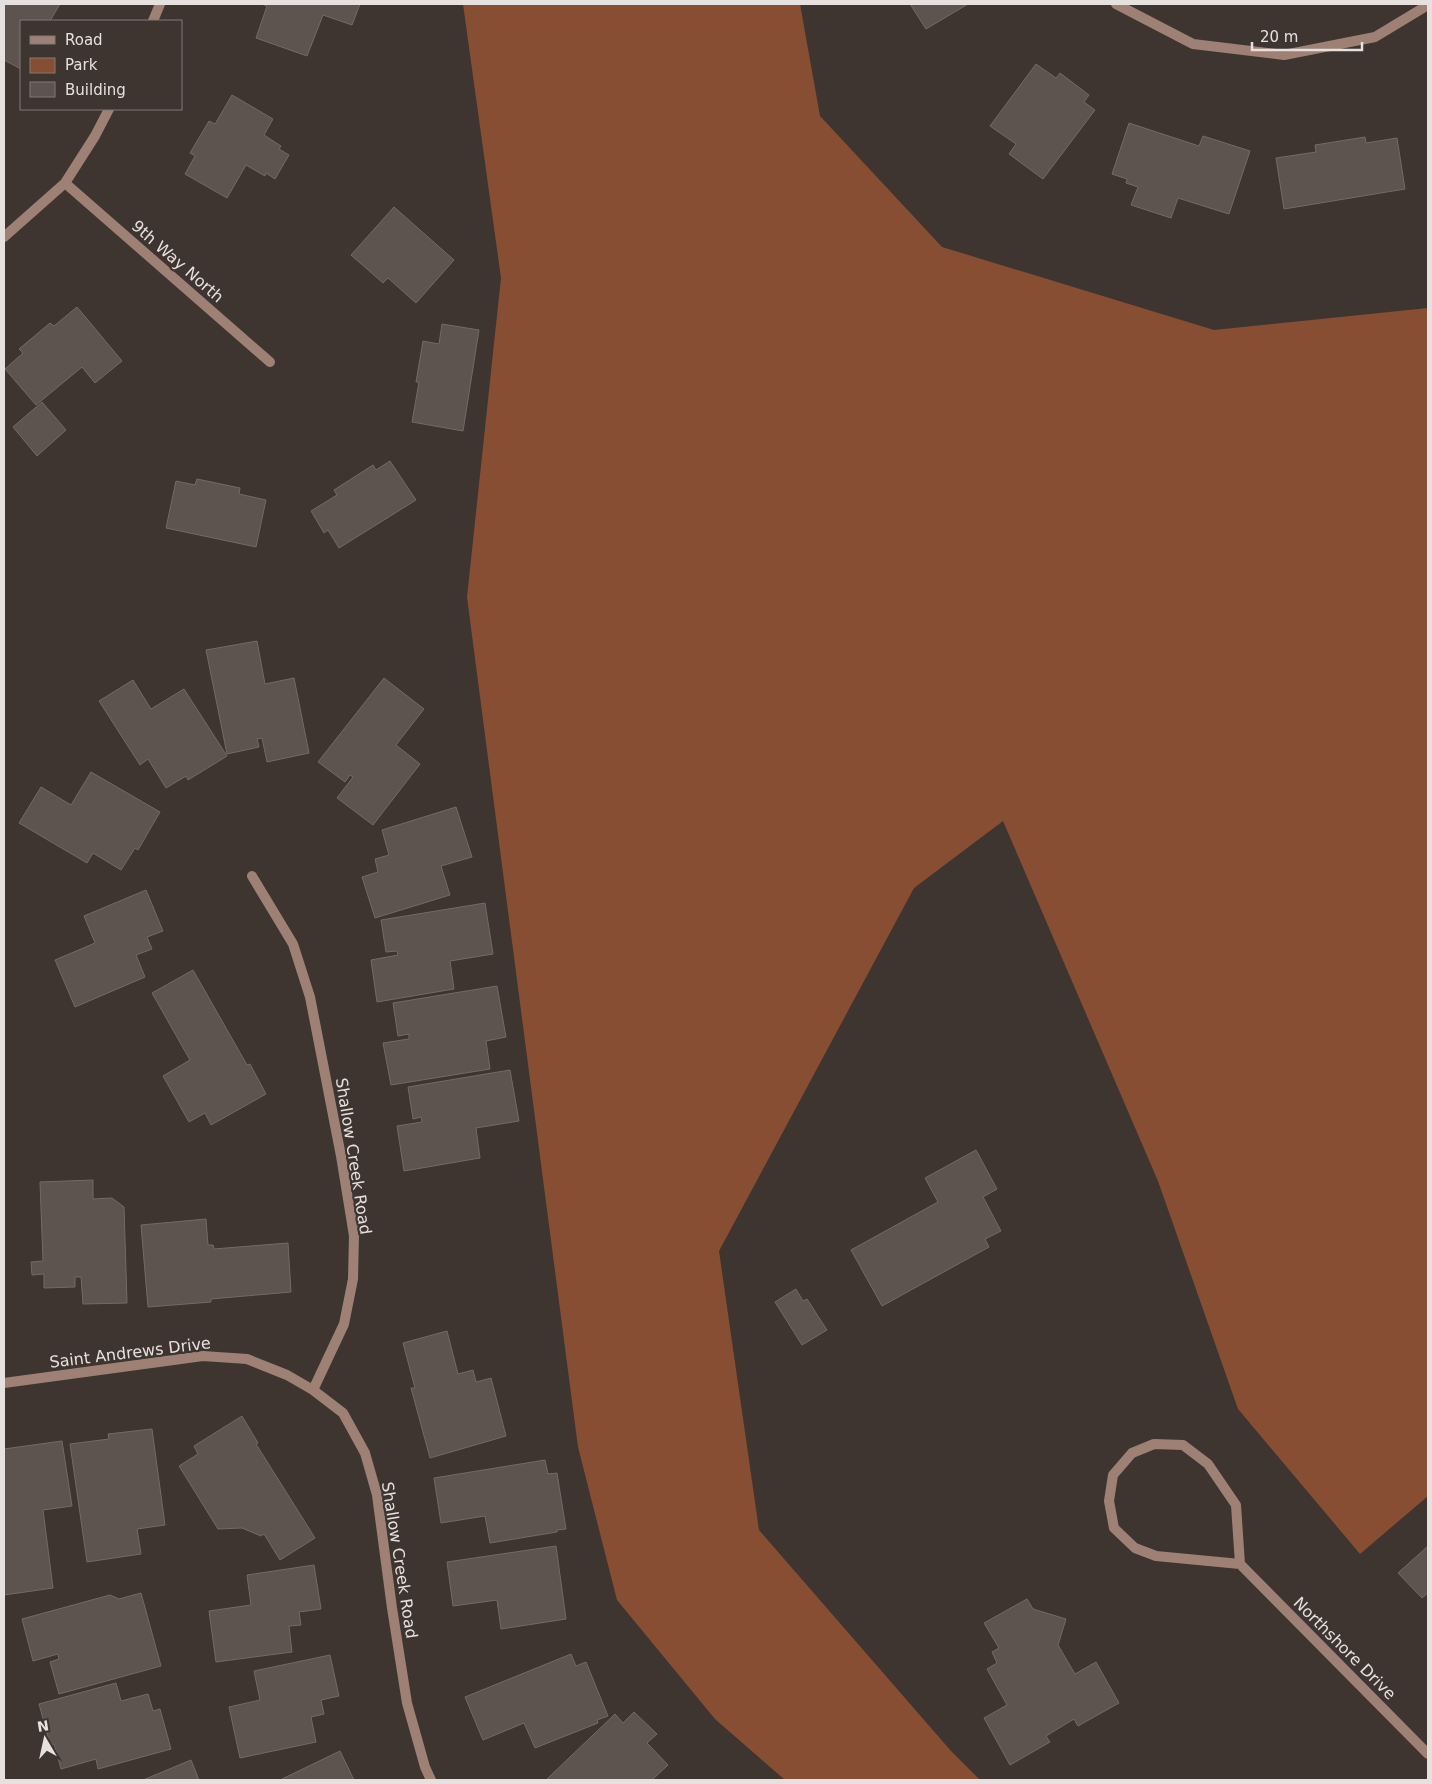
<svg xmlns="http://www.w3.org/2000/svg" width="1432" height="1784" viewBox="0 0 1432 1784" font-family="'DejaVu Sans',sans-serif">
  <rect width="100%" height="100%" fill="#3e3531"/>
  <path fill="#884e34" d="M463 4H800L820 116 942 247 1214 330 1428 308V1496L1360 1554 1238 1409 1158 1181 1003 821 914 888 719 1251 759 1530 951 1751 980 1780H785L715 1719 617 1600 578 1447 467 597 501 278Z"/>
  <path fill="#5d534f" stroke="#746a65" d="M4 4H60L50 21H21V69L4 60Z
    M262 4H360L352 25 323 15 307 56 256 38 267 6Z
    M910 4H968L926 29Z
    M1036 64 1056 78 1060 73 1089 95 1084 102 1095 110 1043 179 1009 154 1016 144 990 126Z
    M232 95 273 119 264 135 281 146 279 149 289 155 275 179 266 173 265 176 246 165 227 198 185 174 195 156 190 153 209 121 215 124Z
    M1129 123 1199 146 1203 136 1250 151 1229 214 1178 198 1171 218 1131 205 1138 187 1126 183 1127 179 1112 174Z
    M1365 137 1366 143 1397 138 1405 189 1284 209 1276 158 1316 152 1315 145Z
    M394 207 454 260 416 303 388 278 383 283 351 255Z
    M77 307 122 361 95 383 82 367 36 405 5 369 23 353 19 349 50 323 54 326Z
    M442 324 479 330 463 431 412 422 419 382H416L423 341 439 344Z
    M42 402 66 430 37 456 13 427Z
    M390 461 416 500 339 548 328 530 324 533 311 511 337 495 334 490 373 465 376 470Z
    M197 479 240 488 239 494 266 500 256 547 166 528 176 481 195 485Z
    M257 641 265 684 294 678 309 753 267 762 262 738 257 739 259 747 227 754 206 650Z
    M384 678 424 709 396 745 420 764 373 825 337 798 353 777 350 775 345 782 318 762Z
    M133 680 151 709 184 689 227 756 188 780 186 776 166 788 148 759 140 765 99 701Z
    M91 772 160 812 138 850 135 848 121 870 93 853 87 863 19 823 41 787 71 805Z
    M456 807 472 857 441 866 450 895 375 918 362 877 378 872 375 859 389 855 382 830Z
    M146 890 163 931 147 937 152 949 136 955 145 977 75 1007 55 960 95 943 84 916Z
    M485 903 493 954 450 961 454 989 377 1002 371 960 398 955 397 951 386 952 381 920Z
    M193 970 247 1065 250 1064 266 1094 211 1125 205 1113 189 1122 163 1076 190 1060 152 993Z
    M497 986 506 1037 486 1041 490 1069 391 1085 383 1043 409 1039V1034L398 1036 393 1003Z
    M510 1070 519 1121 476 1128 480 1158 404 1171 397 1126 422 1122 421 1117 413 1119 408 1087Z
    M976 1150 997 1189 983 1197 1001 1231 985 1239 989 1247 882 1306 851 1250 938 1202 925 1178Z
    M93 1180V1199L112 1198 124 1207 127 1303 83 1304 81 1277H75V1287L44 1288V1274L32 1275 31 1262 43 1261 40 1182Z
    M206 1219 208 1245H213L214 1249 288 1243 291 1292 211 1299V1302L148 1307 141 1225Z
    M796 1289 803 1301 807 1299 827 1330 802 1345 775 1302Z
    M447 1331 458 1374 473 1370 476 1382 491 1378 506 1436 430 1458 411 1388H415L403 1343Z
    M242 1416 258 1443 256 1444 315 1538 280 1560 264 1534 261 1536 242 1528 218 1529 179 1466 198 1454 194 1446Z
    M152 1429 165 1525 137 1529 141 1554 87 1562 70 1444 109 1439 108 1434Z
    M62 1441 72 1506 43 1510 53 1588 4 1595V1449Z
    M545 1460 548 1474 557 1473 566 1529 557 1530V1532L490 1543 485 1516 441 1523 434 1478Z
    M556 1546 566 1619 501 1629 497 1600 453 1606 447 1562Z
    M1428 1546V1593L1422 1598 1398 1573Z
    M314 1565 321 1609 299 1612 301 1625 289 1626 292 1652 216 1662 209 1611 251 1605 247 1575Z
    M141 1593 161 1666 59 1694 50 1662 59 1659 58 1654 33 1661 22 1619 110 1595 119 1599Z
    M1027 1599 1033 1609 1066 1619 1058 1645 1075 1674 1096 1662 1119 1703 1078 1726 1074 1719 1046 1736 1050 1742 1010 1765 984 1718 1007 1705 987 1669 997 1663 992 1652 999 1648 984 1623Z
    M571 1654 576 1666 586 1662 608 1716 597 1720 598 1723 535 1748 524 1723 483 1740 465 1697Z
    M330 1655 339 1696 321 1700 324 1714 311 1717 316 1742 240 1758 229 1707 260 1700 254 1671Z
    M116 1683 121 1701 148 1694 153 1711 160 1709 171 1749 98 1769 96 1759 61 1769 54 1744 50 1745 39 1704Z
    M634 1712 657 1734 647 1743 668 1765 652 1780H546L615 1714 623 1723Z
    M340 1751 354 1780H280Z
    M191 1760 199 1780H143Z"/>
  <g fill="none" stroke-linecap="round" stroke-linejoin="round">
    <path stroke="#9f8074" stroke-width="10" d="M1116 4 1193 44 1284 55 1375 37 1428 5
      M153 21 160 4
      M65 183 270 362
      M4 237 65 183 95 136 109 109
      M252 876 293 944 310 997 341 1156 354 1236 353 1279 344 1324 313 1390 343 1413 365 1453 377 1495 392 1608 407 1703 425 1767 431 1780
      M4 1383 203 1356 247 1359 287 1375 313 1390
      M1154 1444 1183 1445 1208 1464 1236 1505 1240 1564 1156 1556 1135 1548 1114 1528 1109 1501 1113 1475 1132 1453Z
      M1240 1564 1428 1754"/>
  </g>
  <g text-anchor="middle" stroke-width="4.5" stroke-linejoin="round" paint-order="stroke">
    <g font-size="16" fill="#e6e0de" stroke="#3e3531">
      <text transform="translate(178 261) rotate(41)" y="6">9th Way North</text>
      <text transform="translate(354 1156) rotate(81)" y="6">Shallow Creek Road</text>
      <text transform="translate(130 1352) rotate(-7)" y="6">Saint Andrews Drive</text>
      <text transform="translate(400 1560) rotate(81)" y="6">Shallow Creek Road</text>
      <text transform="translate(1345 1648) rotate(45)" y="6">Northshore Drive</text>
    </g>
  </g>
  <rect width="1432" height="1784" fill="none" stroke="#e6e0de" stroke-width="10"/>
  <rect x="20" y="20" width="162" height="90" fill="#3e3531" stroke="#817976"/>
  <rect x="30" y="36" width="25" height="8" fill="#9f8074" stroke="#817976"/>
  <text x="65" y="45" font-size="15" fill="#e6e0de">Road</text>
  <rect x="30" y="58" width="25" height="15" fill="#884e34" stroke="#817976"/>
  <text x="65" y="70" font-size="15" fill="#e6e0de">Park</text>
  <rect x="30" y="82" width="25" height="15" fill="#5d534f" stroke="#817976"/>
  <text x="65" y="95" font-size="15" fill="#e6e0de">Building</text>
  <g transform="translate(45 1739) rotate(351)" stroke="#3e3531" stroke-width="4" paint-order="stroke">
  <path d="M0-4L9 19L0 12L-9 19Z" fill="#e6e0de"/>
  <text y="-8" font-size="14" font-weight="bold" text-anchor="middle" fill="#e6e0de">N</text>
  </g>
  <path d="M1252 42v8h110v-8" fill="none" stroke="#e6e0de" stroke-width="2.5"/>
  <text x="1260" y="42" font-size="15" fill="#e6e0de" stroke="#3e3531" stroke-width="4" paint-order="stroke">20 m</text>
</svg>
